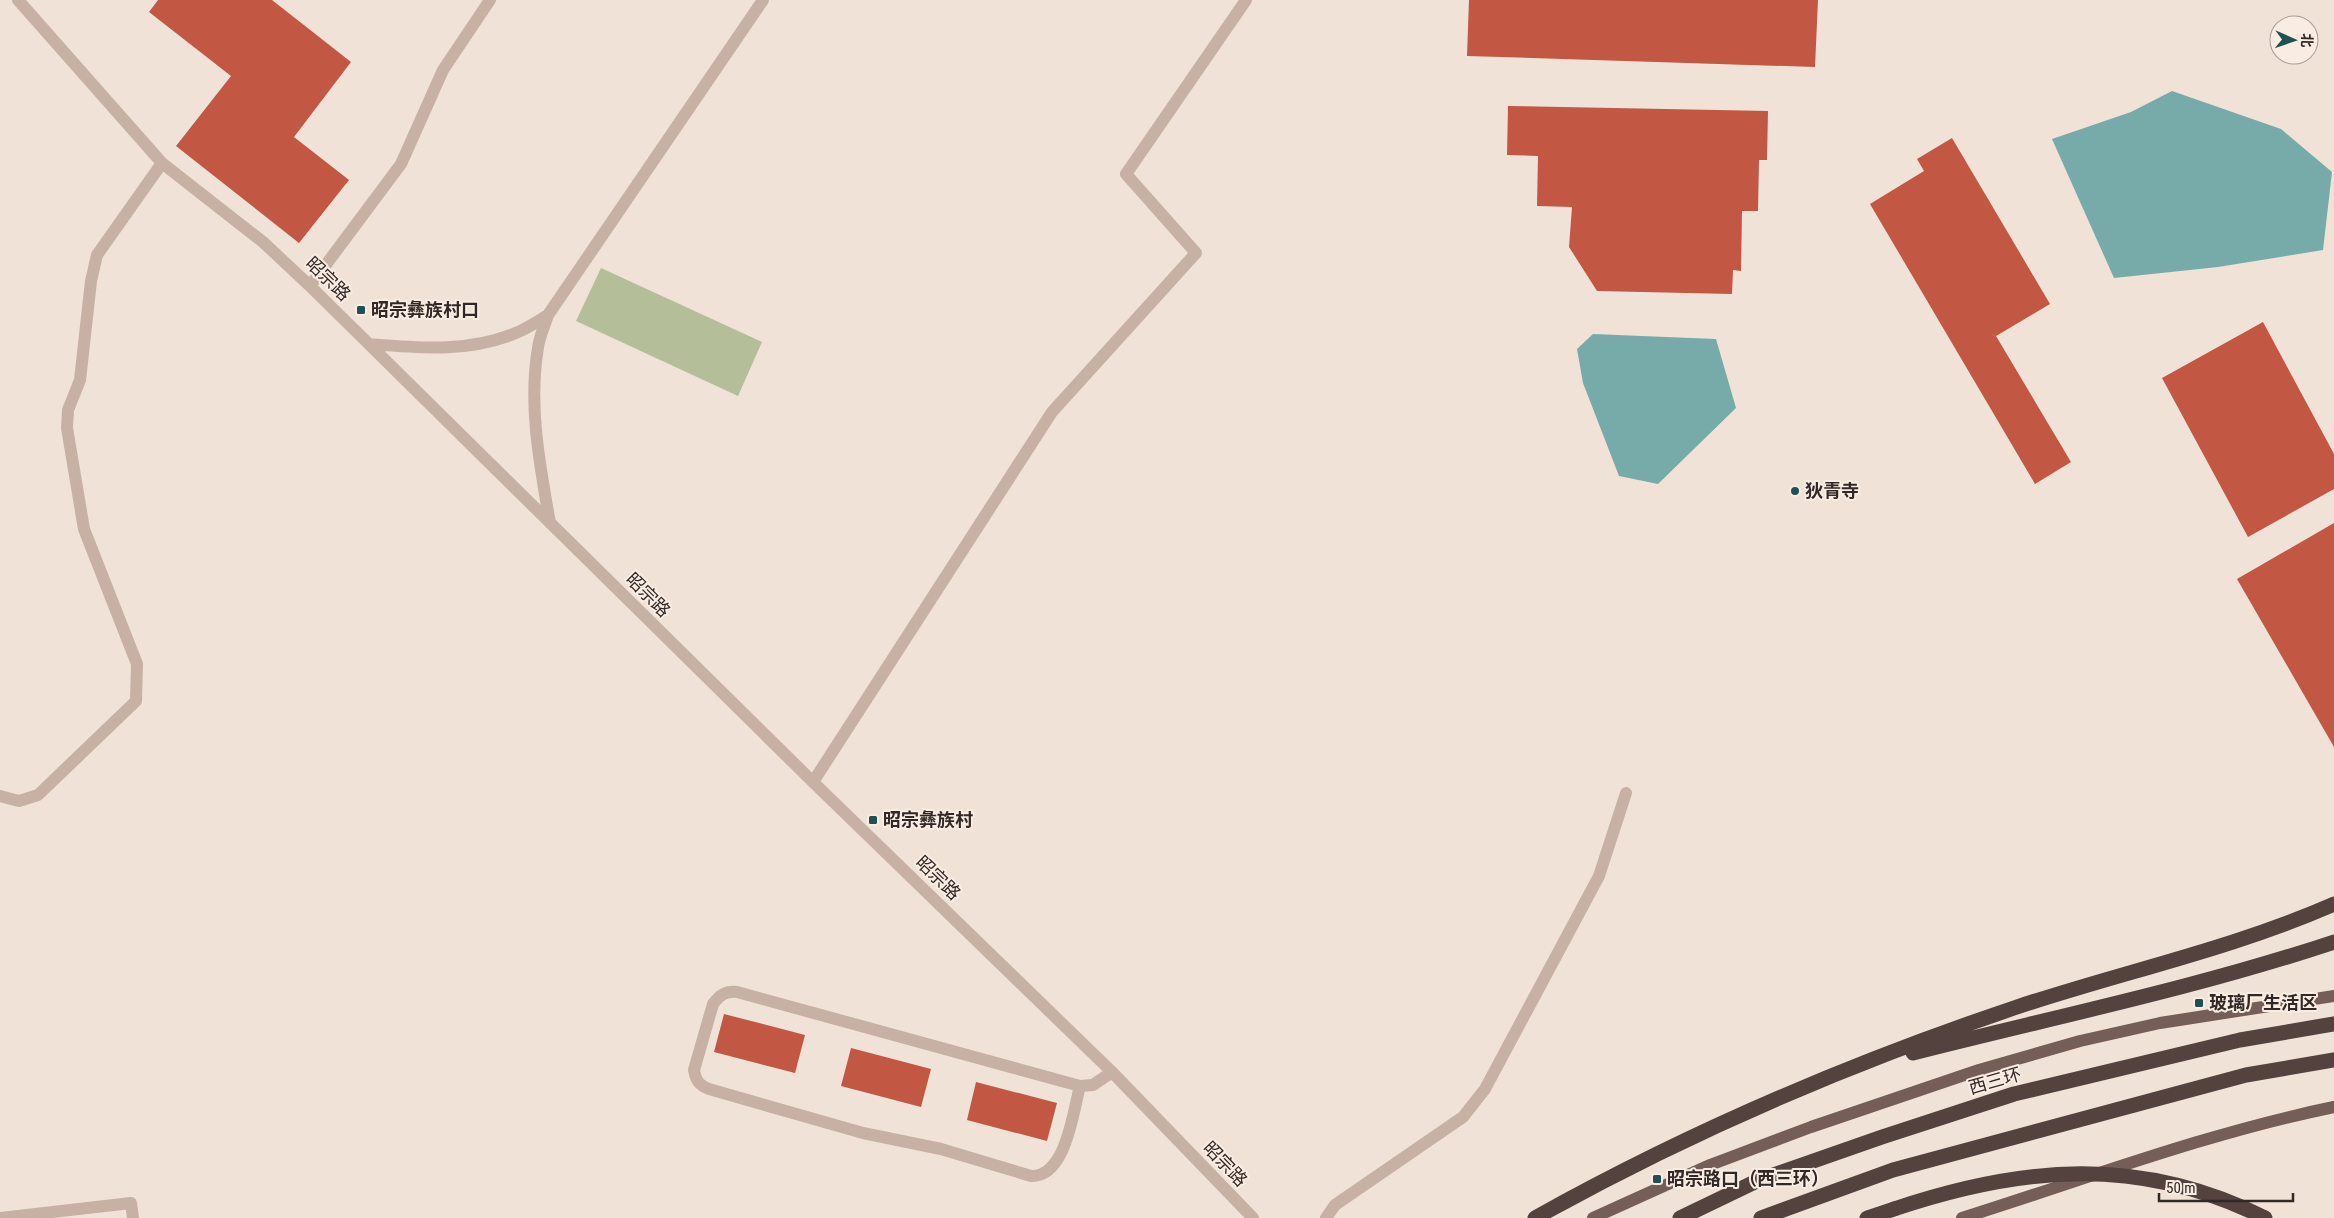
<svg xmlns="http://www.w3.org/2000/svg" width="2334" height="1218" viewBox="0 0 2334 1218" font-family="'Roboto Condensed','Noto Sans SC',sans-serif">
  <rect width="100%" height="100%" fill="#f0e2d7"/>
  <path fill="#b4be98" d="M601 268 762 342 738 396 576 321Z"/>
  <path fill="#77aba9" d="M2172 91 2281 129 2332 172 2323 250 2218 267 2114 278 2052 139 2131 112Z
    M1593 334 1716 339 1736 408 1658 484 1619 476 1583 383 1577 349Z"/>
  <path fill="#c25743" d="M158 0H272L351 62 294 137 349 180 299 243 176 146 231 76 149 12Z
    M1469 0H1818L1815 67 1467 56Z
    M1508 106 1768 111 1767 160H1759L1758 211H1742L1741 271 1733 270 1732 294 1597 291 1569 247 1572 207 1537 206 1538 156 1507 155Z
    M1952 138 2050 304 1996 336 2071 462 2035 484 1870 204 1924 171 1917 159Z
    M2263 322 2334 454V489L2248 537 2162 378Z
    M2334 523V747L2237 579Z
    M724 1014 805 1035 795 1073 714 1052Z
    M851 1048 931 1069 921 1107 841 1086Z
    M976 1082 1057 1103 1047 1141 967 1120Z"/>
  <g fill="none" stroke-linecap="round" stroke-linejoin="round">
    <path stroke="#c7b1a4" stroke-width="12" d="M18 0 162 163 263 242 310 286 813 782 1112 1072 1253 1218
      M310 286 401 164 443 70 490 0
      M548 315 763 0
      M369 344C419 348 471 353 518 332 528 328 538 321 548 315 545 325 539 337 538 348 528 405 540 466 550 523
      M813 782 1052 412 1196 253 1126 174 1246 0
      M0 796 19 801 38 795 136 701 137 664 84 529 67 428 68 410 80 380 91 281 97 255 162 163
      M1080 1086C1073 1112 1066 1177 1031 1176L941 1149 863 1133 709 1089C699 1085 696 1081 694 1070L713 1004C720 995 725 991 737 992L1080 1086 1093 1085 1112 1072
      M0 1218 131 1203 133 1218
      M1326 1218 1335 1205 1463 1117 1485 1089 1599 876 1626 793"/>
    <path stroke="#745e57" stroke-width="12" d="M1593 1218 1710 1165 1811 1127 1979 1070 2080 1041 2160 1023 2334 996
      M1962 1218C2086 1179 2207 1133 2334 1107"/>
    <path stroke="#53423d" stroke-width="15" d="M1913 1053C2054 1017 2196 988 2334 942
      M1535 1218C1687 1133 1848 1064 2014 1008 2121 972 2229 950 2334 904
      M1680 1218 1759 1180 1882 1137 2014 1094 2240 1040 2334 1024
      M1761 1218 1893 1170 2246 1075 2334 1060
      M1867 1218 1894 1209"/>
    <path stroke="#53423d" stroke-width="15" d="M1894 1209C2022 1166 2140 1155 2265 1218"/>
  </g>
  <g fill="#1d5251" stroke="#f8ece3" stroke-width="2">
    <rect x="356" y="305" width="10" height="10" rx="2.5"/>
    <circle cx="1795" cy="491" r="5"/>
    <rect x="868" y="815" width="10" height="10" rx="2.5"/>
    <rect x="2194" y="998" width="10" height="10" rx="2.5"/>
    <rect x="1652" y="1174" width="10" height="10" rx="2.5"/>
  </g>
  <g text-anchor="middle" stroke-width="4" stroke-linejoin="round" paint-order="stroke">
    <g font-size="18" fill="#322825" stroke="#f8ece3">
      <text transform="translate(328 279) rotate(44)" y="6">昭宗路</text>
      <text transform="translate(648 595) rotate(45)" y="6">昭宗路</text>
      <text transform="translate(938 878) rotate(44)" y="6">昭宗路</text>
      <text transform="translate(1995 1081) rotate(-16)" y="6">西三环</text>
      <text transform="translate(1225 1164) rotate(46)" y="6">昭宗路</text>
    </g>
    <g font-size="18" font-weight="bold" fill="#322825" stroke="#f8ece3" text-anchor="start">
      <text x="371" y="316">昭宗彝族村口</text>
      <text x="1805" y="497">狄青寺</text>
      <text x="883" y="826">昭宗彝族村</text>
      <text x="2209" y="1009">玻璃厂生活区</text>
      <text x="1667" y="1185">昭宗路口（西三环）</text>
    </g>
  </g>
  <g transform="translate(2294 40) rotate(92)"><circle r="24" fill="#f8ece3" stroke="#a99e97"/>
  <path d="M0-4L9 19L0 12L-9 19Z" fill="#1d5251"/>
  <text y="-8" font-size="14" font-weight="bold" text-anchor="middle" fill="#322825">北</text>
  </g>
  <path d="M2159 1193v8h134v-8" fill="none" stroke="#322825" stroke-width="2.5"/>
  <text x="2166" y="1193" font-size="15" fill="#322825" stroke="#f8ece3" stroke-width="4" paint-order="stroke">50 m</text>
</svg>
